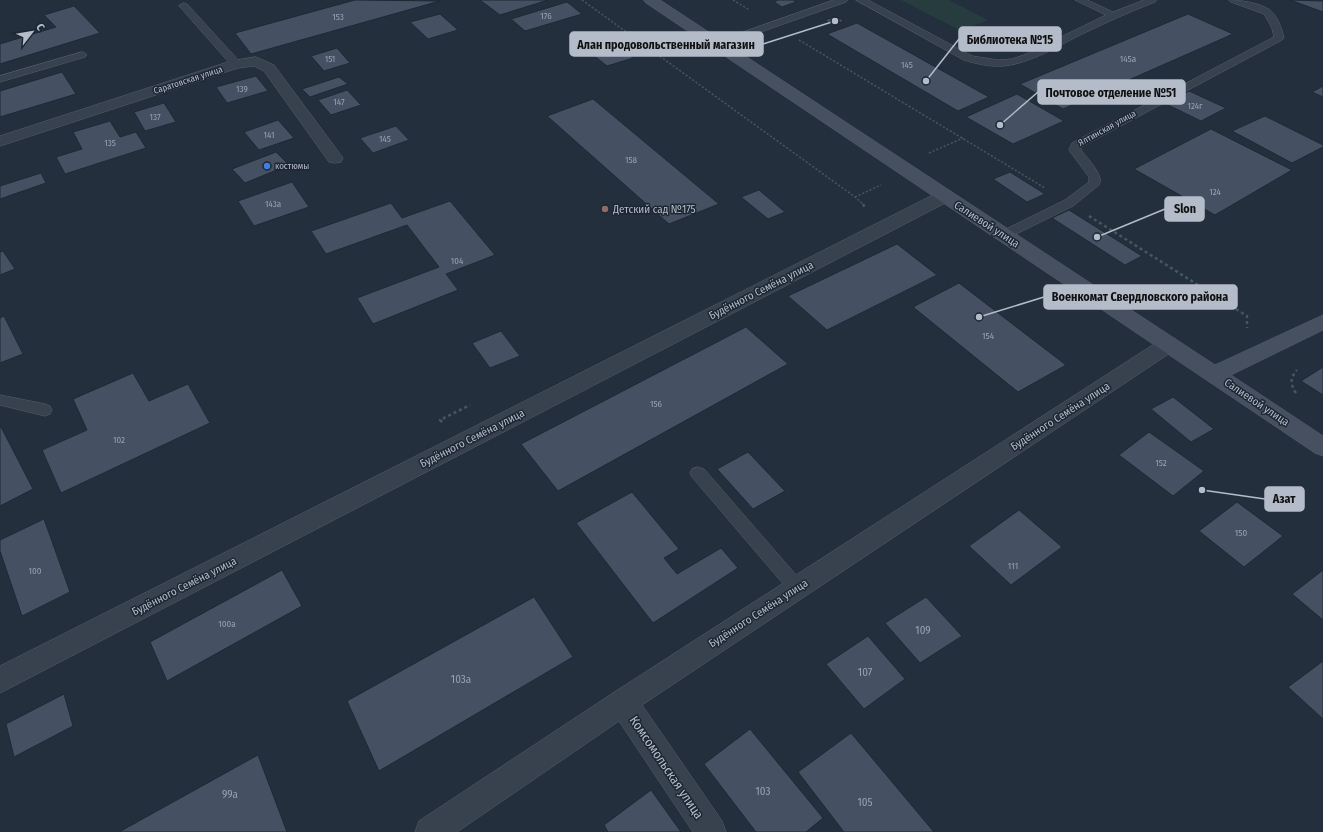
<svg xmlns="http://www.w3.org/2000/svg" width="1323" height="832" viewBox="0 0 1323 832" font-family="'Fira Sans Condensed',sans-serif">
  <rect width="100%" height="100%" fill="#242f3e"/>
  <path fill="#263c3f" d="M901 0H949L988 20 961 31Z"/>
  <path fill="#455162" stroke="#1f2835" d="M355 0 440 1 251 54 235 33Z
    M480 0H548L500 15Z
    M778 0H793L796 2 782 7 774 2Z
    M1290 0 1323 1V12Z
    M567 2 582 14 525 31 511 19Z
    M74 6 100 33 0 64V44L56 27 44 15Z
    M440 14 458 30 428 39 410 22Z
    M1188 14 1233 34 1063 109 1020 84Z
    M836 16 844 21 833 25 825 20Z
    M857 23 989 97 958 111 827 34Z
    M603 34 633 58 607 66 577 42Z
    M337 48 350 63 324 71 311 56Z
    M62 72 76 94 0 117V91Z
    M256 76 268 91 227 103 216 87Z
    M339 77 348 84 310 97 302 89Z
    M1323 86V97L1312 92Z
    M347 90 361 105 331 115 318 100Z
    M1189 91 1226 108 1201 121 1164 103Z
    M1017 94 1064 121 1013 144 966 117Z
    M593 99 719 204 669 224 547 116Z
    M164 103 176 122 145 131 134 112Z
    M1265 116 1323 145V147L1292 163 1232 131Z
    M278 120 294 138 259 150 244 132Z
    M110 121 120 137 136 132 146 148 65 174 56 157 82 149 73 132Z
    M396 126 409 140 373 153 360 138Z
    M1211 129 1292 170 1215 215 1134 169Z
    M276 152 289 165 245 183 232 169Z
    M1010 172 1045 194 1027 202 993 179Z
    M41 173 46 183 0 199V186Z
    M292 182 309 207 254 226 238 201Z
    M759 190 785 212 768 219 741 197Z
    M450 201 495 255 446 274 458 290 373 324 357 298 439 267 407 225 326 254 311 231 391 203 402 218Z
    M1069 210 1142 256 1125 265 1052 218Z
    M897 244 937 275 827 330 788 296Z
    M3 251 15 269 0 275V252Z
    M959 283 1066 365 1018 392 913 307Z
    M1177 286 1204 304 1196 309 1169 291Z
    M4 316 23 354 0 363V318Z
    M746 327 788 364 558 491 521 444Z
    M501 331 520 356 490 368 472 343Z
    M1323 367V395L1301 381Z
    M133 373 149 401 188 384 210 423 61 493 42 450 87 430 73 399Z
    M1173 397 1214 429 1191 442 1151 409Z
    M0 425 33 489 0 506Z
    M1149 432 1204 471 1173 496 1119 455Z
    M748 452 785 491 753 509 717 469Z
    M632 492 679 549 664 558 677 574 721 548 738 568 653 623 576 523Z
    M1237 502 1283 536 1244 567 1199 531Z
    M1019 510 1062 547 1011 585 969 546Z
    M44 519 70 592 22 616 0 551V540Z
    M282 570 302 606 167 681 150 642Z
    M1323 570V620L1292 594Z
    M534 597 573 657 379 771 347 701Z
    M926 597 962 636 920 663 885 623Z
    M868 636 905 679 864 709 826 664Z
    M1323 661V719L1288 687Z
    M64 694 73 726 14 757 6 724Z
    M750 729 823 818 806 832H756L704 764Z
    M851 733 934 832H844L798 772Z
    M258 755 287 832H119Z
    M651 790 681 832H608L604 825Z"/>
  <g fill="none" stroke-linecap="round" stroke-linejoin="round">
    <defs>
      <path id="lane" d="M834 0H848L846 2 721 46 718 47 713 44 715 42Z
        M856 0H868L972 56 998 60 1012 59 1024 55 1106 15 1075 0H1087L1113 12 1144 0H1157L1155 2C1129 12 1105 23 1080 35 1056 47 1031 63 1004 66 990 67 977 64 964 60Z
        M1229 0C1241 0 1260 3 1270 10 1277 15 1282 29 1284 38L1282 40 1081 147V150C1087 158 1105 176 1099 185L1073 206 1008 238H1000L998 235 1000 232 1065 200 1089 182V177L1069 150 1072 143 1274 37 1272 28 1264 14 1231 2Z
        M184 3 187 4 240 62 241 64 240 66H232L181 8 179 6Z
        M82 52 85 53 87 55 85 57 0 82V76Z
        M0 395 45 404 50 406 52 410 50 414 45 416 0 405Z
        M698 467 704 469 803 583 806 588 803 593 797 596 791 593 692 477 690 473 692 469Z"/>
      <path id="street" d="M256 57 274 65 343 158 341 162 335 163 329 162 264 71 254 66 238 68 0 146V136L231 61Z
        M945 191 951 192 954 196 951 200 0 693V666L939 192Z
        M1169 337 1176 339 1179 344 1176 349 642 705 722 821 726 832H693L619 721 457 832H415L419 821 613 693 1162 339Z"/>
      <path id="secondary" d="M644 0H660L1215 365 1323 315V330L1231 375 1323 436V456L1315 453 646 3Z"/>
    </defs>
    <use href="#lane" stroke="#565f6c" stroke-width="1"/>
    <use href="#street" stroke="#565f6c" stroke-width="1"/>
    <use href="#secondary" stroke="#565f6c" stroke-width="1"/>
    <path stroke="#44595c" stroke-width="1.5" stroke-dasharray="2 2" stroke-linecap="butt" d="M582 0 855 197 864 205
      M733 0 748 9
      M799 40 1045 188
      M929 153 963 138
      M855 197 881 185"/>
    <path stroke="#44595c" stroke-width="2.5" stroke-dasharray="3 3" stroke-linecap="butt" d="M863 204 865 208
      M1089 216 1247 316V328
      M1296 393C1290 384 1290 378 1297 370
      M442 422 440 420 470 405"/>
    <use href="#lane" fill="#38414e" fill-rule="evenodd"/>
    <use href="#street" fill="#38414e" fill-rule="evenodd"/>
    <use href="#secondary" fill="#465061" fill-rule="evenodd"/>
  </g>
  <circle fill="#3f7fe0" stroke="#1d2633" stroke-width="1.5" cx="267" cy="166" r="4"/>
  <circle fill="#8d6e63" stroke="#1d2633" stroke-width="1.5" cx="605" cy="209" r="4"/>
  <g text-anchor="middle" stroke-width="3" stroke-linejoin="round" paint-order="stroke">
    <g font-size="9" fill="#98a1af">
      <text x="546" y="19">176</text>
      <text x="338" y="20">153</text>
      <text x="330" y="62">151</text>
      <text x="1128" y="62">145a</text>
      <text x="907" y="68">145</text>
      <text x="242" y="92">139</text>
      <text x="339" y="105">147</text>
      <text x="1195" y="109">124г</text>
      <text x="155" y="120">137</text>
      <text x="269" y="138">141</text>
      <text x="385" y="142">145</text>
      <text x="110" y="146">135</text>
      <text x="631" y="163">158</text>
      <text x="1215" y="195">124</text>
      <text x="273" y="207">143а</text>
      <text x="457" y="264">104</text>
      <text x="988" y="339">154</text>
      <text x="656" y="407">156</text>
      <text x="119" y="443">102</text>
      <text x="1161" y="466">152</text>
      <text x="1241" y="536">150</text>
      <text x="1013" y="569">111</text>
      <text x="35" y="574">100</text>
      <text x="227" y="627">100a</text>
    </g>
    <g font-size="9" fill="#b4bcc9" stroke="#1d2633">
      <text transform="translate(188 80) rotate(-18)" y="3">Саратовская улица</text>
      <text transform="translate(1107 128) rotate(-29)" y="3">Ялтинская улица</text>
    </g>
    <g font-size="9" fill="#b4bcc9" stroke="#1d2633" text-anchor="start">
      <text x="275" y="169">костюмы</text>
    </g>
    <g font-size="11" fill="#b4bcc9" stroke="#1d2633" text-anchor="start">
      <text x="613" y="213">Детский сад №175</text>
    </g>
    <g font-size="11" fill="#b4bcc9" stroke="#1d2633">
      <text transform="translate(987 224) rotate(33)" y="4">Салиевой улица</text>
      <text transform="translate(761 290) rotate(-27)" y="4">Будённого Семёна улица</text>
      <text transform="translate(1257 402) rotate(34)" y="4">Салиевой улица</text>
      <text transform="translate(1060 416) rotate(-33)" y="4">Будённого Семёна улица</text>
      <text transform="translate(472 438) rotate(-27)" y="4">Будённого Семёна улица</text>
      <text transform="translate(184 586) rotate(-27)" y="4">Будённого Семёна улица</text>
      <text transform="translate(758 613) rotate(-33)" y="4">Будённого Семёна улица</text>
    </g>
    <g font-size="11" fill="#98a1af">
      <text x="923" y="634">109</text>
      <text x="865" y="676">107</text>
      <text x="461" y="683">103a</text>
      <text x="763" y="795">103</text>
      <text x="230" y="798">99a</text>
      <text x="865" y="806">105</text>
    </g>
    <g font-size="13" fill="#b4bcc9" stroke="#1d2633">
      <text transform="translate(667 767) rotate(56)" y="5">Комсомольская улица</text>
    </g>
  </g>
  <path fill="none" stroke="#b4bcc9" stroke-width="1.5" d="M926 81L959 39M835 21L763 44M1000 125L1038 92M1097 237L1165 209M979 317L1044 297M1202 490L1265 499"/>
  <g fill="#b4bcc9" stroke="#1d2633" stroke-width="1.5">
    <circle cx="926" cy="81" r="4"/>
    <circle cx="835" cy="21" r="4"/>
    <circle cx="1000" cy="125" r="4"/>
    <circle cx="1097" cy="237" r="4"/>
    <circle cx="979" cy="317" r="4"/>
    <circle cx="1202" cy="490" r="4"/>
  </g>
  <g fill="#b4bcc9" stroke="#b4bcc9" stroke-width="1.5">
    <rect x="959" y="27" width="102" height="24" rx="4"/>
    <rect x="570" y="32" width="193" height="24" rx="4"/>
    <rect x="1038" y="80" width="147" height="24" rx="4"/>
    <rect x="1165" y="197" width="39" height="24" rx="4"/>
    <rect x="1044" y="285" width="193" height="24" rx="4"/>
    <rect x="1265" y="487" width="39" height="24" rx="4"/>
  </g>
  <g font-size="12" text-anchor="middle" font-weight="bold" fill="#111">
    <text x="1010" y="44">Библиотека №15</text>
    <text x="666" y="49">Алан продовольственный магазин</text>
    <text x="1111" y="97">Почтовое отделение №51</text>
    <text x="1185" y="213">Slon</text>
    <text x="1140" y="301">Военкомат Свердловского района</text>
    <text x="1284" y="503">Азат</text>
  </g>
  <g transform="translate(32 32) rotate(59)" stroke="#1d2633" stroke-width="3" paint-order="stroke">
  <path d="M0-3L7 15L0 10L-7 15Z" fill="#b4bcc9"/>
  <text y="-6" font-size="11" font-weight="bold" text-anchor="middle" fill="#b4bcc9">С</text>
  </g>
</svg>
